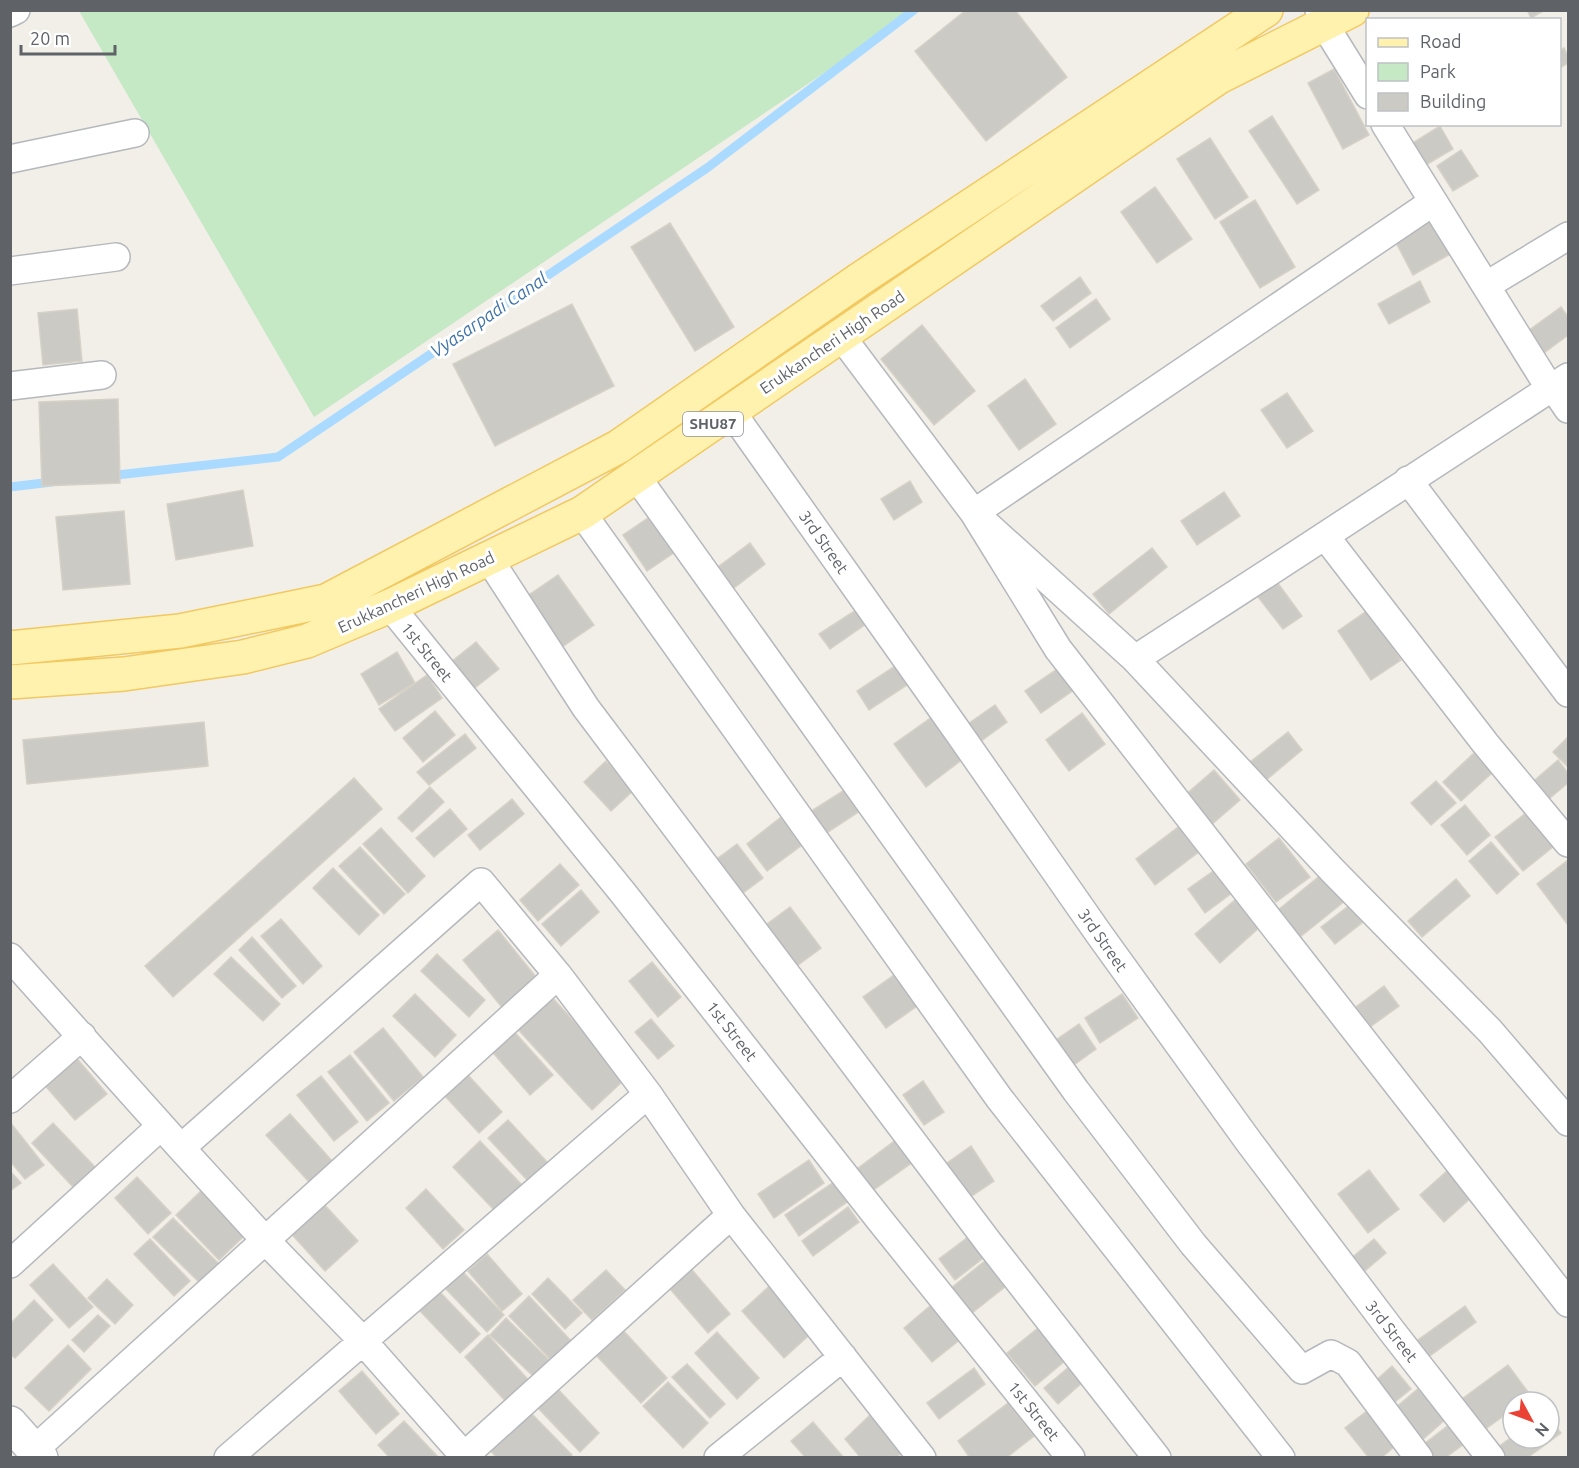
<svg xmlns="http://www.w3.org/2000/svg" width="1579" height="1468" viewBox="0 0 1579 1468" font-family="Ubuntu,sans-serif">
  <rect width="100%" height="100%" fill="#f1efe8"/>
  <path fill="#c5e8c5" d="M79 11H916L314 417Z"/>
  <g fill="none" stroke-linecap="round" stroke-linejoin="round">
    <path stroke="#aadaff" stroke-width="9" d="M108 476 278 457 707 168 914 10
      M10 487 52 482"/>
  </g>
  <path fill="#cccac5" stroke="#d6d1c6" stroke-width="1.5" d="M966 10H1015L1067 77 986 141 915 51Z
    M1527 10H1545L1531 18Z
    M1564 48 1568 56V63L1560 68V51Z
    M1334 69 1369 135 1343 149 1308 83Z
    M1272 116 1319 190 1297 204 1249 131Z
    M1440 126 1453 149 1419 169 1406 147Z
    M1210 138 1248 197 1215 219 1177 159Z
    M1461 150 1478 176 1453 191 1437 166Z
    M1155 187 1192 239 1157 263 1121 212Z
    M1255 200 1295 267 1260 288 1220 222Z
    M1430 213 1452 253 1413 275 1392 235Z
    M670 223 734 327 695 351 631 247Z
    M1080 277 1091 293 1053 321 1041 306Z
    M1420 281 1430 302 1389 324 1378 304Z
    M1096 299 1110 319 1070 348 1056 328Z
    M572 304 614 386 495 446 453 364Z
    M1561 307 1568 317V335L1544 353 1528 331Z
    M77 309 82 361 43 365 38 313Z
    M922 325 975 391 934 425 881 359Z
    M1025 379 1056 424 1019 450 988 406Z
    M1287 393 1313 431 1287 448 1261 410Z
    M118 399 120 483 42 486 39 402Z
    M910 481 922 502 894 520 881 499Z
    M243 490 253 546 176 560 167 504Z
    M1224 492 1240 516 1197 545 1181 521Z
    M124 511 130 584 63 590 56 517Z
    M654 514 678 550 647 571 623 535Z
    M750 543 765 564 734 588 718 567Z
    M1152 548 1167 567 1109 614 1093 594Z
    M558 575 594 625 562 647 526 597Z
    M1277 582 1302 616 1283 629 1258 597Z
    M856 610 866 624 830 649 819 634Z
    M1368 610 1401 660 1371 680 1338 631Z
    M476 642 499 669 471 691 450 663Z
    M397 652 415 683 379 705 361 674Z
    M1063 665 1078 687 1041 713 1025 691Z
    M895 666 907 685 869 710 857 691Z
    M427 675 442 698 395 731 379 709Z
    M995 705 1007 722 977 744 965 726Z
    M435 711 455 735 423 762 403 738Z
    M1082 713 1105 744 1069 771 1046 740Z
    M932 717 963 759 926 787 894 744Z
    M204 722 208 766 27 784 23 740Z
    M1288 732 1302 750 1265 781 1250 762Z
    M465 734 476 748 429 785 417 772Z
    M1568 737V767L1553 752Z
    M1474 753 1492 773 1461 801 1443 782Z
    M1558 760 1568 773V783L1544 803 1529 785Z
    M606 761 634 790 611 811 584 782Z
    M1214 770 1240 800 1210 826 1184 796Z
    M354 778 382 809 173 997 145 966Z
    M1436 781 1456 803 1431 825 1411 803Z
    M430 787 444 802 412 832 398 818Z
    M846 789 860 811 819 838 805 815Z
    M512 799 524 814 480 850 468 835Z
    M1465 805 1490 835 1467 855 1441 825Z
    M450 809 467 829 434 857 416 838Z
    M1526 813 1553 847 1523 871 1495 837Z
    M781 817 802 845 767 871 747 844Z
    M1185 822 1204 848 1155 885 1136 859Z
    M381 828 425 876 408 893 363 844Z
    M1279 838 1310 877 1276 902 1246 864Z
    M1491 842 1519 874 1497 894 1469 861Z
    M737 844 763 878 743 893 717 859Z
    M360 847 405 894 384 914 339 866Z
    M1568 860V925L1537 884Z
    M560 864 579 885 538 921 520 900Z
    M1219 867 1236 890 1205 913 1188 889Z
    M333 868 379 915 359 935 313 888Z
    M1328 869 1350 897 1300 937 1278 910Z
    M1456 879 1470 896 1422 937 1408 921Z
    M581 890 599 912 561 946 542 924Z
    M1236 899 1260 927 1220 963 1195 934Z
    M1355 901 1368 918 1335 944 1321 927Z
    M790 907 821 948 794 968 763 927Z
    M281 919 322 966 303 984 261 936Z
    M498 930 540 982 505 1011 463 960Z
    M252 937 296 986 282 998 239 950Z
    M437 954 485 1000 469 1017 421 971Z
    M231 957 280 1004 263 1021 214 974Z
    M652 962 681 997 658 1017 629 981Z
    M897 973 920 1004 886 1028 863 997Z
    M1384 986 1399 1006 1370 1027 1356 1007Z
    M548 993 626 1078 592 1110 513 1024Z
    M415 994 456 1035 435 1057 393 1016Z
    M1122 994 1138 1018 1100 1043 1085 1018Z
    M651 1019 674 1046 658 1059 635 1032Z
    M1079 1024 1096 1049 1071 1067 1053 1042Z
    M510 1027 553 1075 530 1095 488 1047Z
    M383 1028 423 1077 394 1101 354 1052Z
    M74 1055 107 1094 75 1120 42 1082Z
    M350 1055 389 1103 367 1121 328 1072Z
    M468 1075 502 1112 479 1133 445 1096Z
    M321 1076 358 1122 334 1141 297 1095Z
    M923 1081 944 1112 924 1125 903 1095Z
    M290 1114 333 1162 310 1183 266 1135Z
    M508 1120 548 1163 528 1181 488 1138Z
    M10 1122 44 1165 25 1179 10 1161Z
    M53 1123 96 1168 74 1188 32 1143Z
    M897 1139 913 1162 872 1191 857 1169Z
    M480 1141 523 1186 496 1212 453 1167Z
    M971 1146 994 1181 963 1202 940 1168Z
    M809 1160 824 1183 774 1218 758 1194Z
    M1369 1170 1399 1209 1368 1233 1338 1194Z
    M1448 1170 1472 1197 1444 1222 1420 1195Z
    M10 1171 21 1183 10 1191Z
    M137 1177 171 1213 148 1234 115 1198Z
    M834 1182 847 1202 799 1236 785 1215Z
    M426 1189 464 1230 443 1249 406 1208Z
    M201 1191 244 1236 219 1260 176 1215Z
    M320 1200 358 1241 325 1271 288 1230Z
    M848 1207 859 1222 813 1256 802 1241Z
    M173 1218 220 1265 201 1284 153 1237Z
    M976 1231 991 1252 955 1280 939 1259Z
    M150 1239 190 1281 174 1296 134 1254Z
    M1374 1239 1386 1253 1360 1275 1349 1260Z
    M487 1254 522 1294 502 1311 468 1271Z
    M986 1260 1006 1286 972 1313 951 1288Z
    M53 1264 93 1307 69 1328 30 1285Z
    M687 1264 730 1314 708 1333 665 1283Z
    M606 1270 625 1290 592 1320 573 1300Z
    M462 1271 504 1315 487 1332 445 1288Z
    M548 1278 582 1313 565 1329 532 1294Z
    M107 1279 133 1305 115 1324 88 1298Z
    M775 1281 817 1328 784 1358 742 1311Z
    M440 1292 480 1334 460 1353 420 1311Z
    M529 1296 573 1343 553 1362 509 1316Z
    M34 1300 53 1320 15 1358 10 1354V1324Z
    M937 1300 966 1335 932 1362 904 1328Z
    M1465 1306 1476 1322 1423 1361 1411 1345Z
    M98 1315 110 1326 84 1352 72 1340Z
    M506 1318 549 1360 533 1376 490 1335Z
    M621 1328 667 1378 641 1403 594 1353Z
    M1038 1328 1065 1361 1035 1386 1007 1353Z
    M717 1332 759 1378 737 1399 695 1353Z
    M488 1335 532 1384 509 1405 465 1357Z
    M68 1345 91 1369 49 1411 25 1388Z
    M687 1364 725 1404 710 1418 672 1377Z
    M1508 1365 1531 1396 1522 1402H1513V1409L1480 1433 1458 1402Z
    M1070 1366 1083 1382 1058 1404 1044 1388Z
    M1392 1366 1411 1389 1391 1405 1373 1383Z
    M974 1368 985 1384 939 1419 927 1403Z
    M362 1371 399 1414 376 1434 339 1391Z
    M668 1382 708 1423 683 1448 643 1406Z
    M556 1387 599 1433 580 1452 536 1406Z
    M1420 1387 1446 1419 1421 1441 1394 1409Z
    M1008 1403 1034 1436 1006 1458H970L958 1441Z
    M1372 1407 1400 1442 1381 1458H1369L1345 1428Z
    M530 1412 572 1455 569 1458H497L490 1450Z
    M870 1415 902 1452 896 1458H861L845 1439Z
    M1549 1417 1561 1433 1527 1458H1504L1497 1448 1513 1436V1438H1549Z
    M404 1421 439 1458H390L378 1445Z
    M1454 1421 1468 1441 1445 1458H1434L1424 1444Z
    M813 1422 844 1458H806L791 1441Z"/>
  <g fill="none" stroke-linecap="round" stroke-linejoin="round">
    <defs>
      <path id="street" d="M1319 10 1324 24 1368 95
        M10 13 16 10
        M1385 124 1547 384 1553 387 1568 409
        M10 159 135 133
        M1433 202 974 513 1058 649 1568 1303
        M10 271 116 257
        M1487 285 1568 236
        M841 336 974 513 1135 659 1332 870 1490 1031 1568 1122
        M10 386 102 375
        M731 411 958 732 1099 934 1249 1142 1391 1330 1491 1458
        M636 476 1076 1091 1193 1244 1302 1370 1331 1354 1348 1363 1419 1458
        M1408 480 1568 693
        M582 513 999 1098 1281 1458
        M1325 536 1485 743 1568 843
        M489 559 586 708 989 1243 1157 1458
        M390 606 623 893 879 1219 1071 1458
        M1135 659C1280 566 1423 471 1568 377
        M10 957 181 1148 265 1240 362 1340 466 1458
        M10 1099 82 1036
        M181 1148 481 882 558 975 648 1094 731 1215 922 1458
        M10 1264 161 1126
        M34 1450 558 975
        M228 1458 648 1094
        M462 1458 731 1215
        M718 1458 843 1357"/>
      <path id="secondary" d="M10 1423 41 1458"/>
      <path id="primary" d="M10 648 180 631 326 601 618 447 860 279 1266 10
        M10 682 124 674 243 657 307 641 390 606 582 513 1219 77 1352 10"/>
    </defs>
    <use href="#street" stroke="#b5b8bc" stroke-width="30"/>
    <use href="#secondary" stroke="#b6babf" stroke-width="36"/>
    <use href="#primary" stroke="#f2c960" stroke-width="36"/>
    <use href="#street" stroke="#fff" stroke-width="27"/>
    <use href="#secondary" stroke="#fff" stroke-width="33"/>
    <use href="#primary" stroke="#fff2af" stroke-width="33"/>
  </g>
  <g text-anchor="middle" stroke-width="6" stroke-linejoin="round" paint-order="stroke">
    <rect fill="#fff" stroke="#8f9295" stroke-width="1.5" x="683" y="412" width="60" height="24" rx="4.5"/>
    <g font-size="15" font-weight="bold" fill="#5f6368">
      <text x="713" y="429">SHU87</text>
    </g>
    <g font-size="16" fill="#5f6368" stroke="#fff">
      <text transform="translate(832 342) rotate(-34)" y="6">Erukkancheri High Road</text>
      <text transform="translate(824 542) rotate(55)" y="6">3rd Street</text>
      <text transform="translate(416 592) rotate(-25)" y="6">Erukkancheri High Road</text>
      <text transform="translate(427 652) rotate(51)" y="6">1st Street</text>
      <text transform="translate(1103 940) rotate(55)" y="6">3rd Street</text>
      <text transform="translate(732 1031) rotate(52)" y="6">1st Street</text>
      <text transform="translate(1392 1331) rotate(52)" y="6">3rd Street</text>
      <text transform="translate(1034 1411) rotate(51)" y="6">1st Street</text>
    </g>
    <g font-size="18" font-style="italic" fill="#4174aa" stroke="#fff">
      <text transform="translate(489 315) rotate(-34)" y="6">Vyasarpadi Canal</text>
    </g>
  </g>
  <rect width="1579" height="1468" fill="none" stroke="#5f6368" stroke-width="24"/>
  <rect x="1366" y="18" width="195" height="108" fill="#ffffff" stroke="#bfc1c3" stroke-width="1.5"/>
  <rect x="1378" y="38" width="30" height="9" fill="#fff2af" stroke="#bfc1c3" stroke-width="1.5"/>
  <text x="1420" y="48" font-size="18" fill="#5f6368">Road</text>
  <rect x="1378" y="63" width="30" height="18" fill="#c5e8c5" stroke="#bfc1c3" stroke-width="1.5"/>
  <text x="1420" y="78" font-size="18" fill="#5f6368">Park</text>
  <rect x="1378" y="93" width="30" height="18" fill="#cccac5" stroke="#bfc1c3" stroke-width="1.5"/>
  <text x="1420" y="108" font-size="18" fill="#5f6368">Building</text>
  <g transform="translate(1531 1420) rotate(131)"><circle r="28" fill="#ffffff" stroke="#bfc1c3" stroke-width="1.5"/>
  <path d="M0-4.5L10 22L0 15L-10 22Z" fill="#ea4335"/>
  <text y="-9" font-size="16" font-weight="bold" text-anchor="middle" fill="#5f6368">N</text>
  </g>
  <path d="M21 45v9h94v-9" fill="none" stroke="#5f6368" stroke-width="3"/>
  <text x="30" y="45" font-size="18" fill="#5f6368" stroke="#ffffff" stroke-width="4.5" paint-order="stroke">20 m</text>
</svg>
